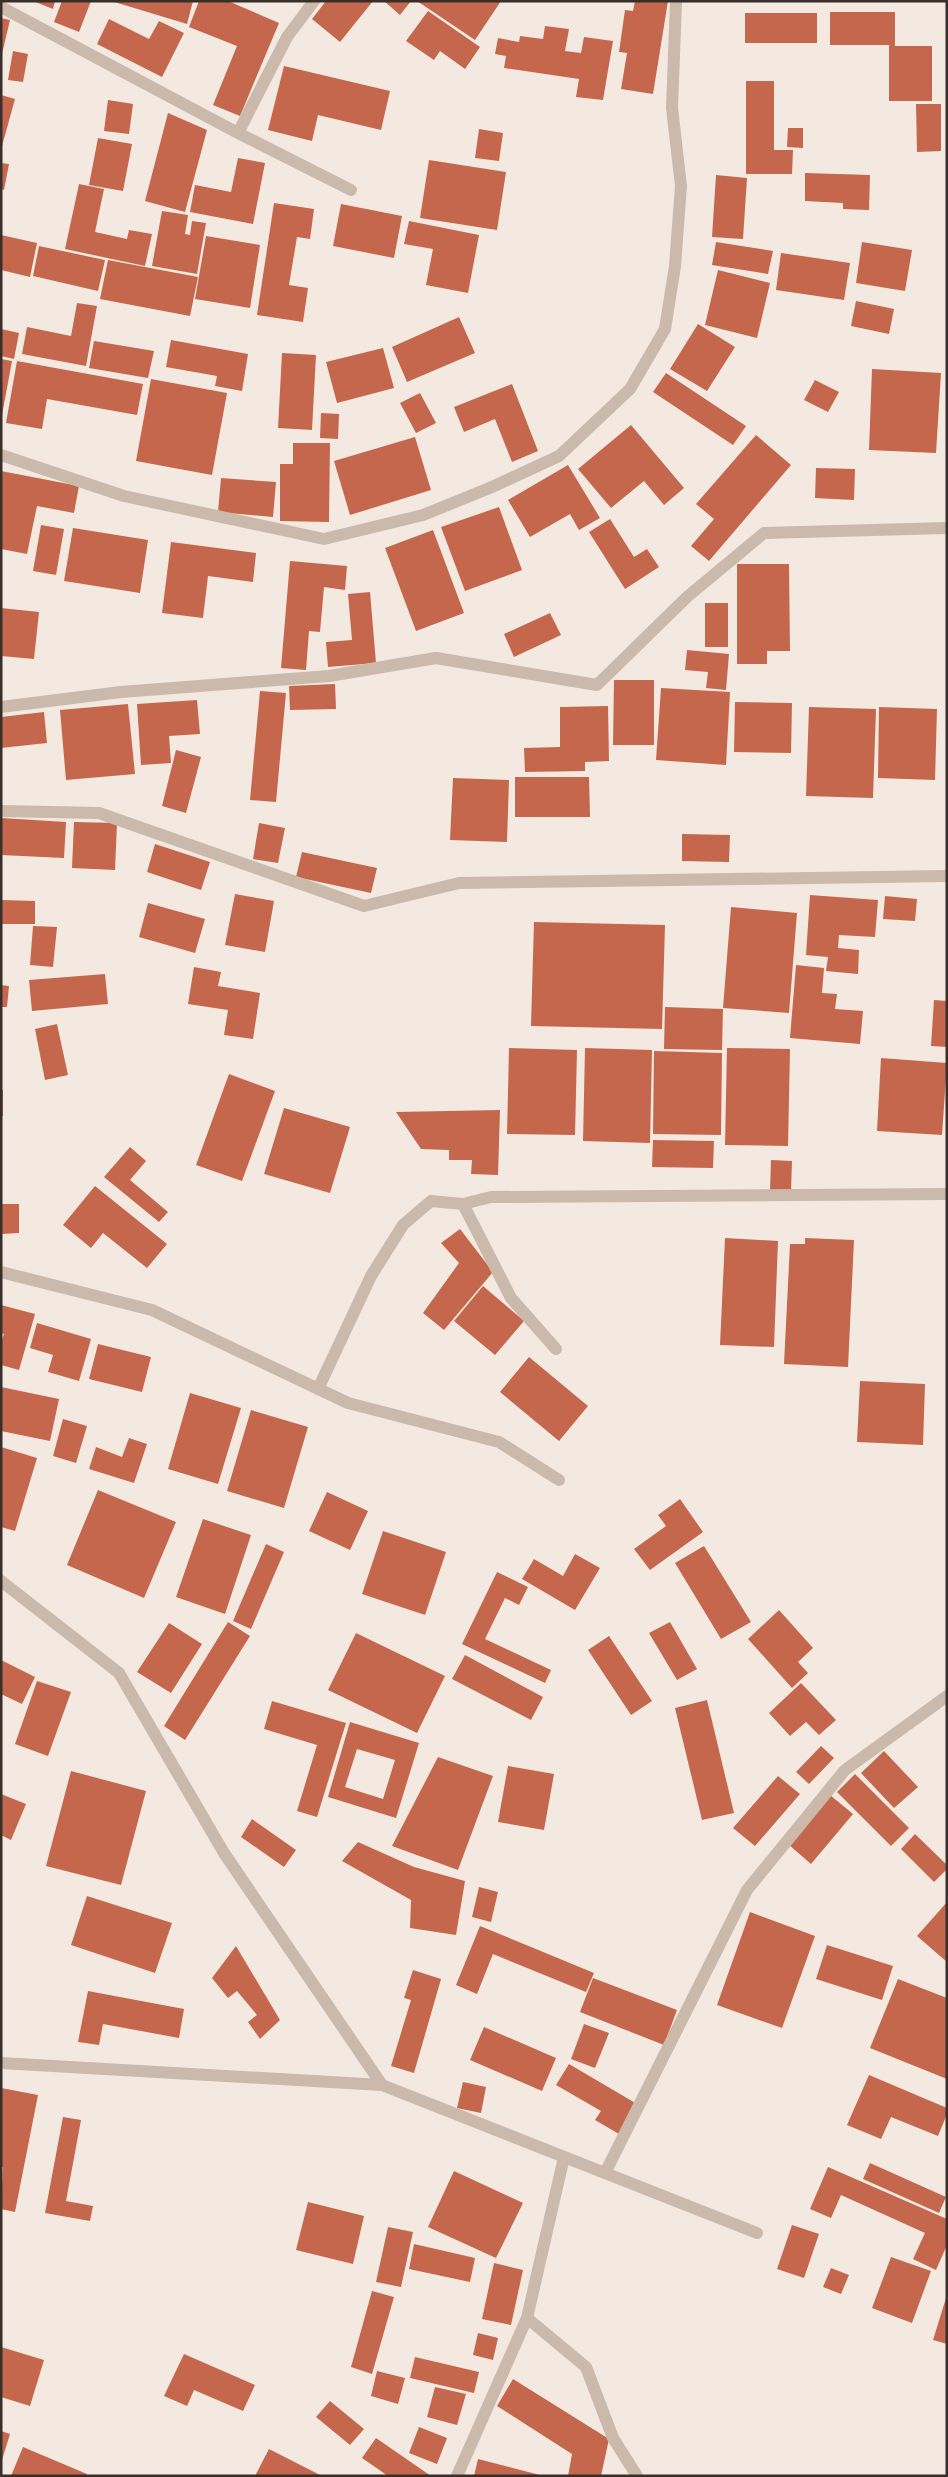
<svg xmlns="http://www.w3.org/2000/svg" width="948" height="2477" viewBox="0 0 948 2477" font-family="Ubuntu,sans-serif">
  <rect width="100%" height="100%" fill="#f3e9e0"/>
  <path fill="#c4674c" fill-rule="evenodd" d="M33 1H55L53 9Z
    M62 1H91L79 32 54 22Z
    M111 1H193L187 24Z
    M199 1H228L279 23 240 116 213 105 237 46 189 27Z
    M326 1H373L340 42 312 19Z
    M384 1H411L400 15Z
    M417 1H501L475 40Z
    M635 1H668L653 94 621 89 627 53 619 52 625 10 633 11Z
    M428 11 480 47 465 69 440 51 434 60 406 41Z
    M830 12H895V46H932V101H889V45H830Z
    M745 13H817V43H745Z
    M1 18 10 20 2 54H1Z
    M109 19 149 39 159 21 184 33 162 77 97 44Z
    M545 26 569 29 565 51 581 53 584 37 613 41 603 100 576 97 579 79 504 68 506 56 495 54 498 38 519 42 520 36 543 39Z
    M13 51 28 54 23 82 8 80Z
    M284 66 390 91 381 130 318 115 312 141 268 130Z
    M746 81H774V150H793L792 174H746Z
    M1 95 15 99 2 146H1Z
    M108 100 133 104 129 134 104 131Z
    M916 104H941V151L917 152Z
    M168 113 207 130 185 212 145 201Z
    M788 128H803V148L787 147Z
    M479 129 503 133 499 161 475 158Z
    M98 138 132 144 123 191 89 185Z
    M238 158 265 163 253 224 190 212 195 185 231 192Z
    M429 160 506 172 497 230 420 218Z
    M1 163 9 164 4 190 1 189Z
    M805 173 870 175 869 210 843 209V203L805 201Z
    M716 175 747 178 743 239 712 237Z
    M79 184 104 189 95 232 127 239 129 230 152 234 145 266 65 249Z
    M274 203 314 209 310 239 297 237 289 285 308 288 303 322 257 315Z
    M341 204 402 216 394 258 333 246Z
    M162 211 188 215 185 234 190 235 192 221 206 223 197 274 152 266Z
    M409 221 479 235 468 293 426 285 433 249 404 244Z
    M1 235 37 243 30 277 1 270Z
    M206 236 260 245 250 308 195 299Z
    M716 242 773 251 768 274 712 265Z
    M862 242 912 250 905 291 856 283Z
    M39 246 105 260 98 291 33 276Z
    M781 253 850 263 844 300 776 290Z
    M108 260 198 277 190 316 100 299Z
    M718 270 770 283 757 338 705 325Z
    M856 301 894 309 889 334 851 326Z
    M77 303 97 306 86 366 22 354 27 327 71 336Z
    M459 317 475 353 407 382 392 347Z
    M698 324 735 347 707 391 670 369Z
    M1 329 19 333 14 359 1 356Z
    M171 340 248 354 242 391 215 386 217 376 166 367Z
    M94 341 154 351 148 378 89 368Z
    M383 348 394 388 337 403 326 362Z
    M282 353 316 355 312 430 278 428Z
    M1 359 12 361 2 415H1Z
    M17 361 143 384 137 415 47 399 42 429 6 423Z
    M872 369 941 373 936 453 869 450Z
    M666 373 746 426 733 445 653 392Z
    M151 379 227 393 212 475 136 461Z
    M815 380 839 392 828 412 804 400Z
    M512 384 538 451 512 462 495 419 464 432 454 407Z
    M420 393 436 423 416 433 400 403Z
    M321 413 339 414 338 439 320 438Z
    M631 425 684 488 664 505 644 481 611 508 578 469Z
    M756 435 791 465 709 561 691 546 714 519 696 504Z
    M415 437 431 490 350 515 334 461Z
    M293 443H330L329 522 280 521V464H293Z
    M568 465 600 518 579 530 570 514 530 537 508 500Z
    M816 468 855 469 854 500 815 498Z
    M1 471 79 486 74 513 37 506 27 554 1 549Z
    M221 478 276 482 273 517 218 512Z
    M499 507 522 570 465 591 441 527Z
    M610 519 634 557 647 549 659 567 625 589 589 532Z
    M41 525 64 529 56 575 33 571Z
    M73 528 148 540 140 593 64 581Z
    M433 530 464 613 416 631 385 548Z
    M171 542 256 553 253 582 208 576 203 618 162 613Z
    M290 561 347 566 345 590 324 587 320 632 309 631 306 670 281 668Z
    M737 564H789L790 651H767V664H737Z
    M370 592 376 663 328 667 326 642 352 640 348 594Z
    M705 603H728V647H705Z
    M1 608 39 612 34 659 1 656Z
    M550 613 561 635 514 657 504 634Z
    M687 650 729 654 726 690 706 688 708 672 685 670Z
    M614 680H654V745H613Z
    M335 684 336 709 290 710 289 686Z
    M661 688 730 692 726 765 656 760Z
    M260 691 286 693 276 802 250 800Z
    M197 700 200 734 169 736 171 763 141 765 137 704Z
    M735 702 792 703 791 753 734 752Z
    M128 704 135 774 66 780 60 710Z
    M608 706 609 761 585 762V771L525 772 524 748 560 747V707Z
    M809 707 876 709 873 798 806 796Z
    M879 707 937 709 935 780 878 778Z
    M44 712 47 743 1 748V717Z
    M176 750 201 757 186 813 162 806Z
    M515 777H589L590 817H515Z
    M453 778 509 780 507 842 450 840Z
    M1 818 66 822 64 858 1 855Z
    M74 822 117 823 115 870 72 868Z
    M259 823 285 828 278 863 253 859Z
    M682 834 730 835 729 862 682 861Z
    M155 844 210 862 201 890 147 872Z
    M302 852 377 868 371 893 296 877Z
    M235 894 274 901 265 952 225 945Z
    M810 895 878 900 875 937 839 935 838 948 859 950 858 974 826 971 828 957 806 955Z
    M885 896 917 899 915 921 883 919Z
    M1 900 35 901V924H1Z
    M148 903 205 919 195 953 139 937Z
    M731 907 797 913 789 1013 723 1008Z
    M534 922 665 925 662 1029 531 1026Z
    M33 926 57 927 53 967 30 965Z
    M796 965 824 968 822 993 837 994 835 1009 863 1011 860 1044 790 1038Z
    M194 967 221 972 218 986 260 993 253 1039 224 1035 228 1010 188 1004Z
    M105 974 108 1004 32 1011 29 980Z
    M1 985 9 986 7 1007H1Z
    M934 1000 947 1001V1047L931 1046Z
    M665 1007 723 1009 722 1050 664 1049Z
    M57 1024 68 1075 45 1080 35 1029Z
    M509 1048 577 1050 575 1135 507 1134Z
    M585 1048 652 1050 650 1143 583 1141Z
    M727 1048 790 1049 788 1146 725 1145Z
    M654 1051 722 1053 721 1135 653 1134Z
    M881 1058 947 1063 942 1135 877 1131Z
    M229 1074 275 1091 242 1181 196 1165Z
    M1 1090H3V1116H1Z
    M284 1108 350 1127 330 1193 264 1174Z
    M500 1110 498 1175 471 1174 472 1160H449V1150L421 1149 396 1112Z
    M653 1140 714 1141 713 1168 652 1167Z
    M130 1147 146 1161 130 1180 168 1212 159 1222 104 1177Z
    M771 1160 792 1161 791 1191H770Z
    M95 1186 167 1244 147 1268 103 1233 91 1248 63 1225Z
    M1 1204H19V1233L1 1234Z
    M460 1229 493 1272 444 1330 423 1313 459 1263 441 1243Z
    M725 1238 778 1241 774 1347 720 1345Z
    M805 1238 854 1240 848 1367 784 1364 790 1244H805Z
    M483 1286 524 1321 495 1355 454 1321Z
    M1 1305 35 1314 19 1370 1 1365V1343L4 1334 1 1333Z
    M37 1323 91 1339 79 1381 48 1372 53 1355 30 1348Z
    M98 1344 151 1357 142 1392 89 1379Z
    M529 1357 588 1406 559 1441 500 1392Z
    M860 1381 925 1384 923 1445 857 1442Z
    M1 1387 59 1399 50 1441 1 1431Z
    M190 1393 241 1408 218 1484 168 1469Z
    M251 1410 308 1427 284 1508 227 1491Z
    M63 1419 87 1426 76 1463 53 1456Z
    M129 1438 147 1444 134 1483 89 1469 96 1447 122 1457Z
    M1 1447 37 1458 15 1531 1 1527Z
    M98 1490 176 1522 144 1598 67 1565Z
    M327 1492 368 1511 350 1550 309 1531Z
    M680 1499 703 1532 650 1570 634 1549 666 1526 658 1515Z
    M203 1519 251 1535 225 1614 176 1597Z
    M383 1531 446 1552 425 1615 362 1594Z
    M266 1544 284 1552 251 1629 233 1621Z
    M704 1546 751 1622 721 1639 675 1563Z
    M575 1554 600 1568 575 1610 522 1579 534 1559 563 1576Z
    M497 1572 528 1587 519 1605 505 1598 485 1639 551 1670 545 1683 462 1644Z
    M779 1610 813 1648 798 1662 808 1673 792 1688 748 1639Z
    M228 1622 250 1636 185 1740 164 1726Z
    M670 1622 697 1669 677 1680 649 1633Z
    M169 1623 202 1644 171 1693 137 1672Z
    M356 1633 445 1676 417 1733 328 1690Z
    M609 1636 652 1701 631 1715 588 1650Z
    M465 1655 543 1697 531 1720 452 1679Z
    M1 1660 35 1677 22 1704 1 1694Z
    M37 1681 71 1692 48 1756 15 1744Z
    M801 1683 836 1720 819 1735 806 1722 790 1736 769 1713Z
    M707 1700 734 1813 702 1820 675 1708Z
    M272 1701 346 1723 317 1817 297 1811 317 1745 264 1729Z
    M350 1722 419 1743 396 1818 328 1797ZM357 1749 395 1760 383 1799 345 1787Z
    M821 1746 834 1758 809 1784 796 1772Z
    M884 1751 918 1787 894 1808 861 1773Z
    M438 1757 493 1776 458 1870 392 1846Z
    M508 1766 554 1774 544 1830 498 1822Z
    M71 1771 146 1791 121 1885 46 1866Z
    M855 1774 909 1828 891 1846 837 1792Z
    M778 1776 800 1794 755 1846 733 1828Z
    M1 1794 26 1804 11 1840 1 1835Z
    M830 1795 853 1814 811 1864 788 1844Z
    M252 1819 296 1850 284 1867 241 1837Z
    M915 1834 947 1865V1869L934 1882 901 1849Z
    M358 1842 414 1867 465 1881 456 1935 410 1928 411 1900 342 1861Z
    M479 1887 498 1892 491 1922 472 1917Z
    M87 1896 172 1923 155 1973 71 1945Z
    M947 1902V1962L917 1936Z
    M750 1912 815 1936 782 2028 717 2005Z
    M480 1926 594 1973 586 1992 493 1954 477 1994 456 1985Z
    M827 1945 893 1966 882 2000 816 1979Z
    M236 1946 280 2020 260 2039 248 2022 257 2015 237 1991 228 1998 212 1978Z
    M413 1970 441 1979 414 2073 391 2066 411 2000 404 1998Z
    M593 1978 677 2010 664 2045 580 2012Z
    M898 1979 947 1998V2079L870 2048Z
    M88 1991 184 2009 179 2038 103 2024 99 2045 78 2042Z
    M584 2024 609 2033 595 2068 571 2059Z
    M484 2027 556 2058 542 2091 470 2060Z
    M569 2064 637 2104 619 2134 595 2120 601 2111 556 2085Z
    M869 2075 947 2108V2114L938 2136 891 2117 881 2139 847 2125Z
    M463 2082 486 2087 481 2113 457 2108Z
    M1 2088 38 2095 15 2212 1 2209 3 2167H1Z
    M63 2117 81 2120 66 2201 93 2206 90 2221 45 2213Z
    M870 2163 946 2197 939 2213 863 2179Z
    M828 2167 947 2219V2245L936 2270 913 2259 925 2233 841 2195 831 2218 810 2209Z
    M454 2171 523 2203 496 2258 428 2227Z
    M308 2202 364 2216 353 2264 296 2250Z
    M792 2225 819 2234 804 2278 777 2269Z
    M388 2227 413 2232 401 2287 376 2282Z
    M414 2244 475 2258 470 2282 409 2269Z
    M891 2257 931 2271 912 2323 872 2308Z
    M494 2263 523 2270 511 2325 482 2319Z
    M831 2268 849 2275 841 2294 823 2287Z
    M372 2291 394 2297 372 2374 351 2367Z
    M946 2298H947V2344L933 2340Z
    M478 2333 498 2338 493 2360 473 2355Z
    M1 2347 44 2360 30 2406 1 2397Z
    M184 2354 255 2385 243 2411 194 2390 187 2406 164 2396Z
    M415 2357 479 2372 474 2393 410 2378Z
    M377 2371 405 2378 398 2404 371 2396Z
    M513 2379 609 2439 601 2476H568L572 2454 497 2406Z
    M435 2387 466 2394 457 2425 427 2417Z
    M330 2401 364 2429 350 2445 316 2417Z
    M419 2427 447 2438 437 2464 409 2453Z
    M1 2431 10 2434 2 2460H1Z
    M376 2438 431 2476H388L362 2458Z
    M23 2447 87 2474 86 2476H11Z
    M269 2449 322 2476H255Z
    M478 2459 540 2475 539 2476H474Z"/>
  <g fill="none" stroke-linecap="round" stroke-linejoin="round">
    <path stroke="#cbb9ab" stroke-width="12" d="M1 7 238 133 351 190
      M238 133 287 37 314 1
      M1 455 124 496 324 539 423 515 492 487 559 456 630 389 665 329 675 266 681 186 672 108 676 1
      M1 707 121 692 329 676 436 658 597 685 687 597 764 533 947 528
      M1 811 99 813 364 906 459 883 947 876
      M463 1204 511 1298 556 1349
      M1 1272 152 1310 348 1403 499 1442 559 1480
      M318 1389 371 1276 403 1225 431 1201 463 1204 491 1197 947 1194
      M1 1581 119 1673 224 1853 382 2085 757 2233
      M1 2063 382 2085
      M564 2157 527 2318 586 2367 613 2438 637 2476
      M605 2173 747 1890 845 1770 947 1696
      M457 2476 527 2318"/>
  </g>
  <rect width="948" height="2477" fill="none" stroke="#392f2a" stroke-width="5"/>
</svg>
